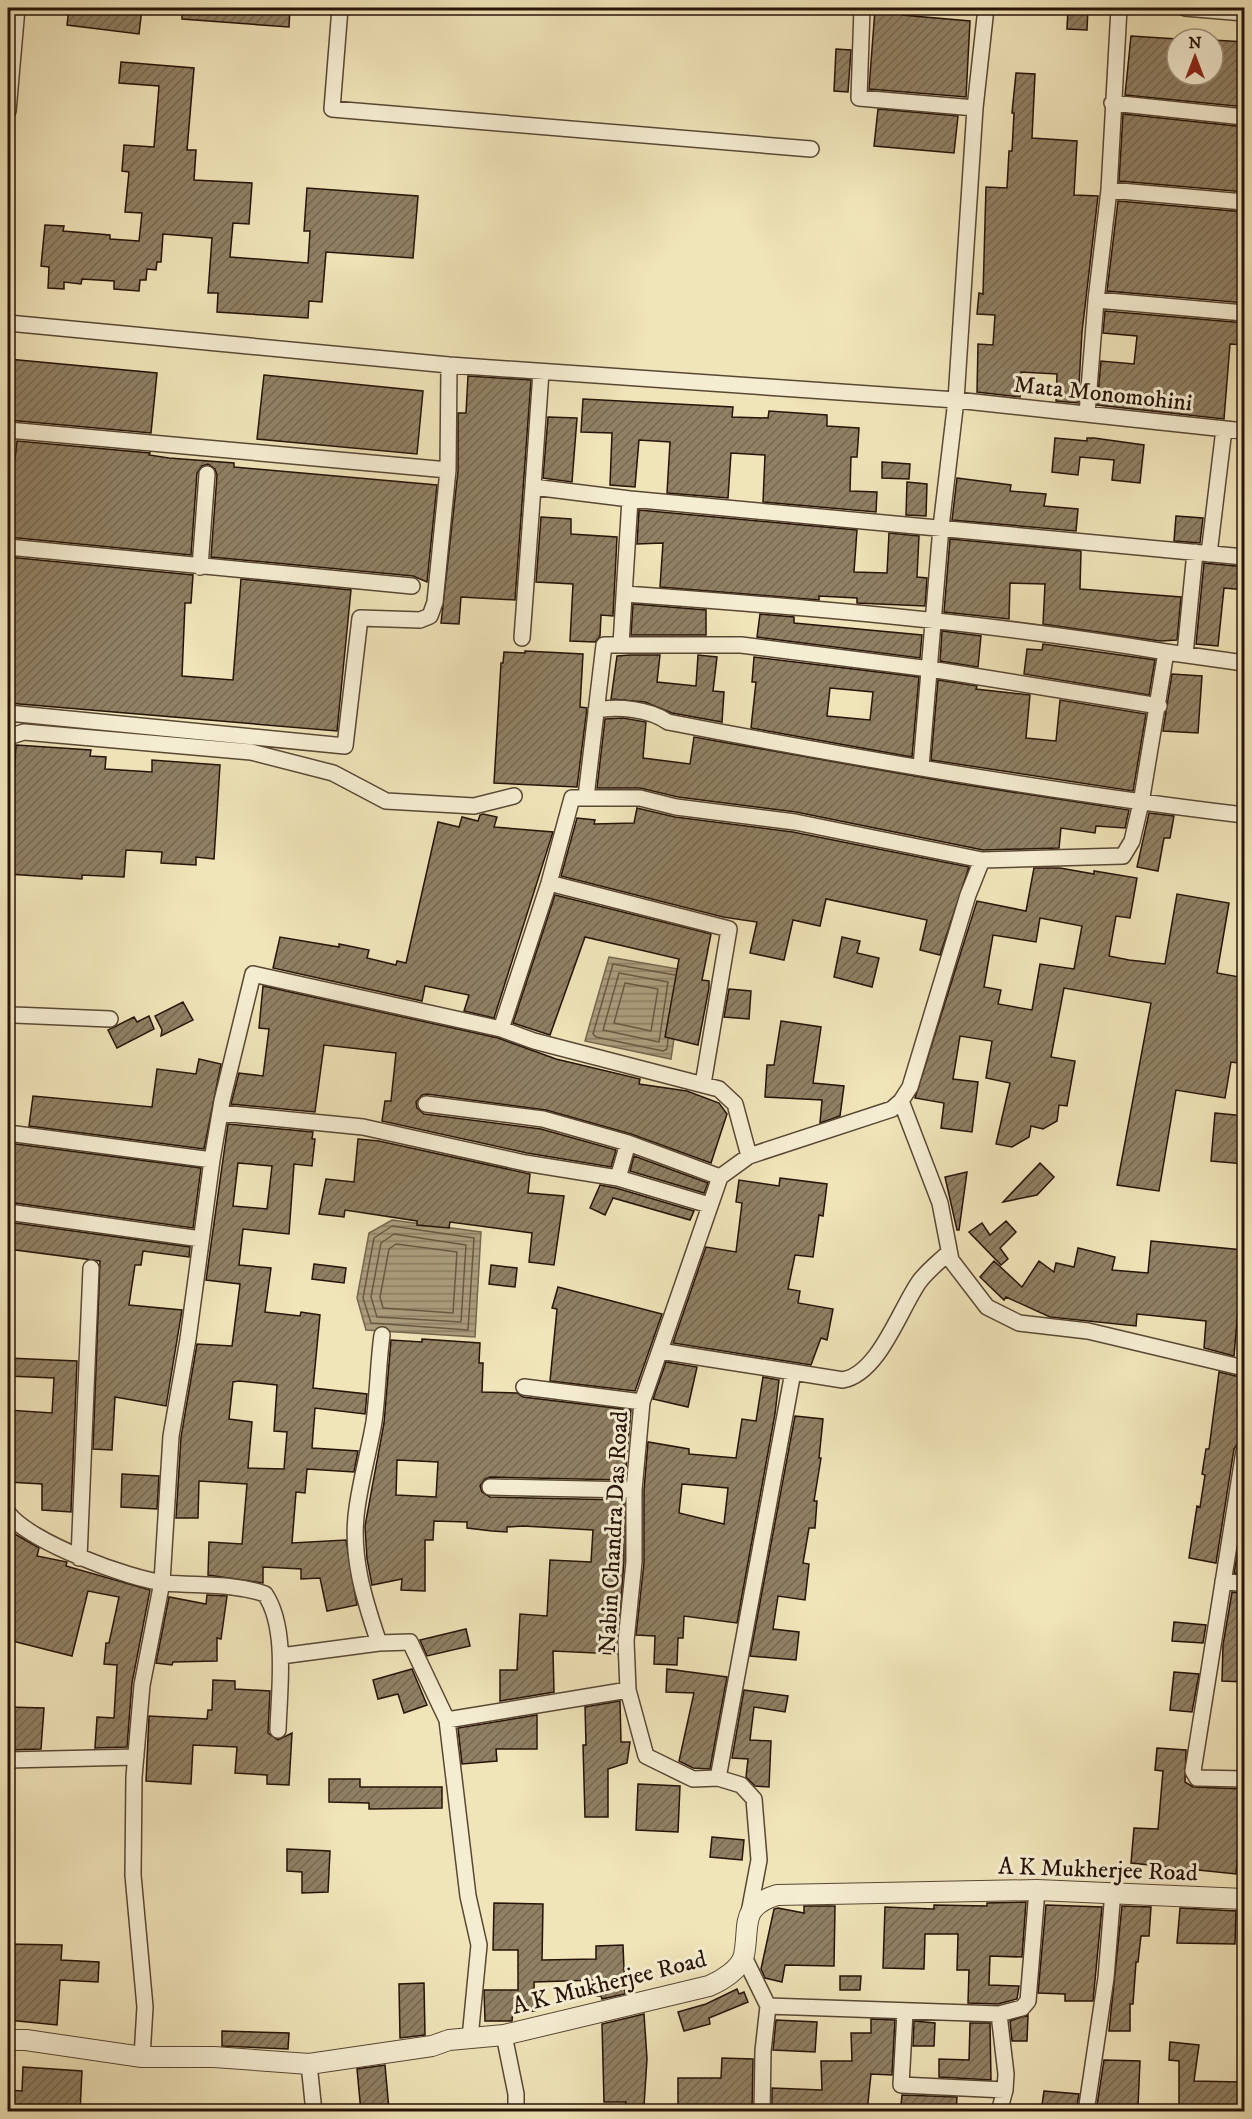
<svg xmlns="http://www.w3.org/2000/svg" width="1252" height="2119" viewBox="0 0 1252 2119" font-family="'IM FELL DW Pica',serif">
  <defs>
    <pattern id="water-rules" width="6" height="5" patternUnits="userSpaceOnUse" patternTransform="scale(1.5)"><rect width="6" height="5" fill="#ac9d7d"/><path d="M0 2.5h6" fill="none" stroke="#8c7f64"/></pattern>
    <pattern id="building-hatch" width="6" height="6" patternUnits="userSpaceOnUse" patternTransform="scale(1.5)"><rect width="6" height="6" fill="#908064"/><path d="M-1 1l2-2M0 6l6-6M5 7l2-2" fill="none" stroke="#766850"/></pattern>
  </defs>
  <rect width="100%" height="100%" fill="#f0e4b9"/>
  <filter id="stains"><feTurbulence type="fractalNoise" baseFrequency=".00333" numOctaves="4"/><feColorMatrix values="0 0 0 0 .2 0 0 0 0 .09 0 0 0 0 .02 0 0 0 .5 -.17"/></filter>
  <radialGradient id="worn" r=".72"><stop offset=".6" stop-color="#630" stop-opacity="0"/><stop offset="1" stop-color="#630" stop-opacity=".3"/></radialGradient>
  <path fill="url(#water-rules)" stroke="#77664e" stroke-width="1.5" d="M609 957 684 970 671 1059 585 1041Z
    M392 1220 481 1232 475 1337 366 1330 357 1298 369 1233Z"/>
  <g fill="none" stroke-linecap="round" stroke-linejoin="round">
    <path stroke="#6a5842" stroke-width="1.5" d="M619 973 668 982 659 1042 603 1030Z
      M625 983 658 989 651 1031 614 1023Z
      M668 1039 667 1049 663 1051 596 1037 593 1034 613 964 675 975
      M392 1226 474 1238 468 1330 371 1323 363 1298 374 1238Z
      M394 1234 466 1245 461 1322 377 1317 371 1297 381 1243Z
      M396 1244 457 1252 453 1313 383 1308 380 1297 389 1249Z"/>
  </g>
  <path fill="url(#building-hatch)" stroke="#271308" stroke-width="1.5" fill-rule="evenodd" d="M69 8H142L139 34 67 25Z
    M182 8H290L289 27 182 19Z
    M1068 8H1088L1087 30 1067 29Z
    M875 9 902 10V15L970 21 966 97 869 89Z
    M1131 36 1177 39V75H1213V40L1245 42V107L1125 95Z
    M836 49 851 50 848 92 834 91Z
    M121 62 194 68 187 150H196L194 180 252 183 249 224 233 223 230 257 308 263 310 231H304L307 188 418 196 413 258 326 252 322 302 309 301 308 318 217 312 218 293H208L212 238 163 234 161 262H157L156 270 147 269 146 280H140L139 291 114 289V281L82 279 81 284 64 282V289L48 288 49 267 41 266 45 225 64 226 63 231 110 235V239L139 241 142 213 125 212 129 172 122 171 124 145 154 147 159 86 119 83Z
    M1016 73 1035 74 1032 138 1077 141 1074 195 1098 196 1082 332 1078 403 1056 401 1057 374 1021 372 1020 397 977 392 978 344 993 345 995 315 977 314 979 293 983 294 986 187 1007 188 1009 151H1012L1014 113H1012Z
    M878 109 958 116 954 153 874 146Z
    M1123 114 1245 127V192L1119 181Z
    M1118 201 1245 212V303L1107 291Z
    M1105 311 1245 323V345L1230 344 1224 419 1097 405 1101 361 1134 364 1137 336 1103 333Z
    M8 359 157 373 151 433 8 420Z
    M264 375 423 391 417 454 257 439Z
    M468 376 531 380 515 600 461 597 459 624 441 623 458 471V413H466Z
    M583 399 733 407 732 417 768 418 769 411 827 415V426L859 428 857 457H851L850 491 877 492 876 512 763 502 765 455 731 453 728 498 667 493 670 442 639 440 635 487 610 485 612 433 581 432Z
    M548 417 577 418 572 482 543 478Z
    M1055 438 1087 441V438H1094L1144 445 1140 483 1112 480 1114 460 1080 457 1078 475 1052 472Z
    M17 441 150 453 149 455 169 458 234 463V467L437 485 427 582 413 576 211 557 217 475 215 469 208 464 202 466 197 473 191 555 8 537 12 479H8V458L15 459Z
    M882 462 910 464 909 479 882 478Z
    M957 478 1011 485 1010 491 1046 494 1044 506 1078 509 1076 531 952 520Z
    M907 482 927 484 926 516 906 515Z
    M639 510 857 530 854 572 887 573 889 533 919 536 917 577 927 578 925 606 857 603V598L819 596V600L660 587 663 543 637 544Z
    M1176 516 1203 518 1200 543 1174 541Z
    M541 517 571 519V534L617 537 613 616 601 615 600 636 595 642 570 641 573 584 536 582Z
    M950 539 1081 551 1080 589 1181 597 1177 640 1160 641 1043 624 1045 584 1010 583 1009 619 944 612Z
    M8 557 193 575 191 603H185L182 676 233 680 241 579 351 590 337 731 8 703Z
    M1204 563 1245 567V590L1224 588 1218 646 1196 644Z
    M633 604 706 610V635H631Z
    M760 614 794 617V623L922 635 920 658 757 637Z
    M942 631 981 636 978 667 940 661Z
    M1043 644 1155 660 1149 695 1024 674 1027 649 1042 650Z
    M525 651 583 654 580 707 587 708 577 787 494 783 501 663H503L504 652 525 653Z
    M630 655H660L657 682 696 686 698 655 717 657 713 691 724 692 722 722 672 713 645 702 611 699 617 656Z
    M754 657 919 677 912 757 751 728 756 682H752ZM830 688 873 692 870 720 827 716Z
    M1172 674 1202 676 1198 733 1163 731Z
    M938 680 977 686 976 689 1030 695 1026 738 1056 741 1060 700 1146 714 1133 791 931 760Z
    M623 718 646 722 643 758 690 764 694 737 954 783 1129 810 1125 828 1096 826 1095 833 1061 828 1059 848 983 850 796 812 678 797 640 788H597L605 719Z
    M16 745 91 750 90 756 106 757 105 769 152 772V760L220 765 214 859 196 857V865L161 863 162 852 126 850 124 877 82 875V879L8 874Z
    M637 808 675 817 793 832 969 867 940 955 920 950 927 920 826 899 820 926 793 920 784 960 750 953 757 922 723 917 561 876 577 818 595 820 594 824 634 823Z
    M1149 813 1174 816 1170 838H1164L1158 871 1137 867Z
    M483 814 497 817 494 827 553 832 494 1018 464 1011 469 995 425 986 422 1001 273 968 280 937 339 947V944L369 950 367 958 396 965 397 961 406 963 438 822 459 827 462 817 478 821 480 815Z
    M1034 868H1060L1094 874V871L1137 878 1130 918 1116 916 1109 956 1129 960 1165 964 1177 894 1229 903 1217 973 1245 978 1237 1038 1245 1039V1064L1231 1062 1225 1098 1176 1090 1159 1191 1117 1185 1151 1003 1064 988 1051 1057 1075 1061 1067 1106 1059 1105 1057 1121 1043 1129 1031 1126 1029 1137 1012 1147 996 1144 1010 1083 986 1078 992 1041 960 1036 953 1079 978 1082 972 1132 941 1128 944 1103 915 1098 977 901 1026 911ZM1040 918 1082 926 1074 969 1040 964 1032 1010 998 1004 1001 990 984 987 993 935 1036 942Z
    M555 895 711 934 702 980 709 981V988L698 1045 665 1037 679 959 585 937 550 1035 513 1023Z
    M842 937 860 941 857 953 879 958 872 987 834 977Z
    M263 986 498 1038 556 1059 640 1079 639 1084 687 1091 719 1103 727 1114 711 1163 631 1134 546 1110 427 1094 422 1095 416 1102 417 1108 424 1114 541 1129 616 1150 611 1167 527 1153 382 1121 385 1101H391L396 1053 324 1045 315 1112 231 1104 239 1073 263 1076 269 1029 259 1028Z
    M729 989 751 991 749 1019 724 1017Z
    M183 1002 193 1020 161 1036 162 1030 155 1016Z
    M149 1016 154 1029 117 1048 108 1030 134 1017 137 1022Z
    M781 1021 821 1027 813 1083 844 1086 840 1116 820 1123 822 1100 765 1097 767 1065H774Z
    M199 1059 221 1064 204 1149 29 1126 33 1096 152 1107 157 1069 196 1074Z
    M1215 1113 1245 1116V1164L1211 1161Z
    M228 1124 313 1132 312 1139H315L312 1166 294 1164 289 1234 243 1229 239 1265 271 1268 265 1312 300 1316 301 1312 320 1315 313 1388 367 1394 365 1414 315 1408 312 1448 358 1451 354 1472 307 1469 305 1493 296 1492 292 1543 346 1540 357 1605 327 1611 320 1578 301 1579V1569L263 1567V1583L208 1575 209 1542 242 1544 247 1484 199 1481 198 1518H176L181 1437 197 1344 232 1346 240 1284 206 1280ZM238 1163 272 1166 267 1209 233 1206ZM239 1381 277 1385 274 1431 287 1432 284 1469 248 1468 252 1422 229 1419 233 1382Z
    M358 1139 379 1141 530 1174 528 1193 564 1196 554 1265 529 1262 532 1233 450 1222 449 1228 417 1225V1221L345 1210 344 1217 319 1214 326 1179 354 1182Z
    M8 1143 201 1168 193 1228 8 1202Z
    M634 1156 708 1183 704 1193 630 1171Z
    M1040 1163 1054 1177 1037 1195 1003 1202Z
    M967 1172 959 1230H957L945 1177Z
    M780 1178 827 1184 823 1216 819 1215 813 1257 795 1255 788 1289 800 1291 798 1303 833 1309 827 1340 821 1338 811 1365 673 1343 706 1247 736 1252 742 1203 736 1202 739 1180 779 1186Z
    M600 1185 616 1188 694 1211 690 1220 613 1198 605 1215 590 1208Z
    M1006 1221 1016 1232 1000 1248 1008 1259 1001 1265 969 1232 982 1223 990 1235Z
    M8 1222 190 1247 189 1257 143 1251 141 1265H135L129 1305 182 1310 166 1406 115 1397 112 1450 93 1449 100 1261 8 1249Z
    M1151 1241 1243 1250 1234 1356 1204 1348 1206 1321 1137 1314 1136 1326 1050 1317 1006 1297 1004 1300 980 1277 994 1261 1022 1287 1039 1261 1054 1272 1056 1263 1074 1267 1078 1248 1115 1257 1112 1270 1148 1273Z
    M314 1264 346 1268 344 1283 312 1279Z
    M491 1265 517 1268 515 1287 489 1284Z
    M558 1287 662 1314 635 1391 550 1381 557 1309 552 1308Z
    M422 1339 480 1343 479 1363H483L482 1392 517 1393 523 1397 631 1410 625 1480 490 1477 485 1479 480 1486 482 1492 490 1497 624 1500V1562L617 1654 553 1651 554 1692 500 1701V1670H517L520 1614 547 1616 550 1560 591 1562 593 1530 523 1526 507 1527V1532L492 1531 467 1528V1522L434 1521 433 1540H425V1591L401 1590 402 1579 372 1585 367 1559 365 1526 384 1423 391 1340 422 1342ZM397 1460 438 1462 436 1497 396 1495Z
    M8 1358 77 1361 71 1512 42 1510V1484L8 1482V1410L52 1413 54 1378 8 1376Z
    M666 1362 697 1367 688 1407 653 1399Z
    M1219 1372 1240 1377 1237 1414 1245 1415V1441L1237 1444 1234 1449 1216 1563 1189 1558 1197 1506 1200 1507 1205 1475 1202 1474 1206 1449H1209Z
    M763 1377 779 1380 775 1414 737 1623 684 1616 683 1638H678L677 1665 654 1664 655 1636 636 1635 644 1563V1490L648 1442 689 1449V1454L736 1458 742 1419 756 1421ZM682 1484 728 1488 724 1524 679 1513Z
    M795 1416 823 1419 819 1458H821L814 1501H817L815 1528H809L803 1563 809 1564 805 1600 778 1596 773 1629 799 1632 796 1660 750 1656Z
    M122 1474 159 1476 157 1509 121 1507Z
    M1245 1510V1574L1234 1573Z
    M8 1530 39 1548 37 1556 67 1562 66 1566 150 1590 132 1683 127 1747 95 1748 97 1717 114 1718 117 1665 104 1664 106 1643H109L119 1597 88 1591 72 1656 8 1640Z
    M1232 1592 1245 1594 1244 1682 1222 1681 1223 1645Z
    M207 1595 227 1596 221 1639 217 1638V1661L173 1662 172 1665 156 1663 169 1597 206 1604Z
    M1174 1622 1206 1625 1203 1643 1172 1641Z
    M466 1629 470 1646 427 1656 420 1640Z
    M412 1669 427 1705 404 1713 398 1694 378 1699 373 1680Z
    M667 1669 727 1677 710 1769 693 1768 679 1761 694 1693 666 1692Z
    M1174 1672 1199 1674 1192 1712 1170 1710Z
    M213 1680 235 1681V1689L270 1691 268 1733 278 1740 292 1733 289 1785 267 1784V1775L235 1773 237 1747 193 1745 191 1784 146 1781 149 1716 207 1719 208 1710H212Z
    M744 1690 788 1696 785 1712 754 1707 750 1740 771 1741 769 1787 755 1786 746 1777 748 1759 732 1758Z
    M620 1701 621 1742H630L627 1763 608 1769V1817H585L583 1745H586L585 1707Z
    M8 1707 44 1708 41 1749 8 1750Z
    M537 1715V1749H496L497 1761 462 1764 458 1728Z
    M1157 1748 1186 1750 1185 1782 1193 1787 1245 1789V1821L1241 1820 1236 1874 1131 1863 1134 1828 1158 1829 1163 1771 1155 1770Z
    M329 1779H360V1787H442V1808L369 1809V1803L329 1802Z
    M638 1784 680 1786 678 1832 636 1830Z
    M712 1837 744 1840 742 1860 710 1857Z
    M287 1849 330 1851 328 1892 302 1893V1872L287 1871Z
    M1026 1902 1022 1957 990 1956 989 1985 1019 1986 1017 1999 998 2004 968 2003 969 1970H957L958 1934H925L924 1969 883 1968 885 1907 934 1909V1905L987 1906V1903Z
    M494 1903 543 1904 542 1960 596 1959V1946L623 1945 625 1994 602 1999 601 1996H597V1980L534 1982 535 2011 513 2012 512 2021H485L484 1990H518V1950H493Z
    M1046 1905 1102 1907 1093 2001H1065V1994L1038 1993Z
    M804 1906H835L834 1966 785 1965 782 1982 765 1978 761 1969 774 1909 778 1908 804 1913Z
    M1122 1906 1151 1907 1149 1936H1141L1138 1962H1136L1133 2004H1130V2031H1109Z
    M1180 1908 1236 1911 1235 1944 1177 1943Z
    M8 1944 62 1945 61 1960 99 1962 98 1982 60 1980 57 2025 8 2020Z
    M840 1976H861L860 1990H840Z
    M424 1983 425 2035 400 2038 399 1984Z
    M737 1989 739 1994 744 1992 748 2002 709 2018 710 2024 684 2031 678 2012 706 2004Z
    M644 2014 647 2059 644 2106 625 2105 626 2102H604L602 2024Z
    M1028 2015 1027 2041H1012L1010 2021Z
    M871 2019 895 2020 892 2075 871 2074 867 2112 772 2111V2088L822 2090 821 2061H852L851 2033H871Z
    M776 2020 817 2022 815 2052 773 2050Z
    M914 2021 935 2023 934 2046H913Z
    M970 2023H990L991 2080 939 2077V2059L969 2060Z
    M222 2031 289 2033 288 2049 222 2046Z
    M1170 2042 1199 2045 1194 2081 1240 2082 1239 2105H1212L1211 2112H1179V2061L1169 2060Z
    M722 2058 753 2059 752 2111 678 2109V2078H721Z
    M1104 2060 1140 2061 1138 2107 1127 2106V2112H1096Z
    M385 2065 389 2110 361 2112 357 2069Z
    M23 2067 82 2071 80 2112H22L8 2108V2090L22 2091Z
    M1044 2091 1079 2094 1076 2112H1041Z
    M902 2095 957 2097 956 2112H933V2108L901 2105Z"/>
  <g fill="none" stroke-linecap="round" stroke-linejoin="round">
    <defs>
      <path id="minor" d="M340 8 332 109 811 149
        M862 8 859 98 975 108
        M1185 8 1244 13
        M1112 103 1244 117
        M8 111 17 8
        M1109 190 1244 202
        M1096 300 1244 313
        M8 323 449 365 956 400 1244 431
        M541 372 533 487 630 499 1244 557
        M1087 414 1096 300 1109 190 1119 8
        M8 430 448 470
        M8 547 412 586
        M1209 554 1224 429
        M200 567 207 474
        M625 594C805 607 987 622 1166 652
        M522 638 533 487
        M621 644 630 499
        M1185 654 1195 552
        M596 710C618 706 650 709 668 722 859 759 1051 792 1244 815
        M8 713 345 746 360 618 420 620 430 616 435 602 448 470 449 365
        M8 737 24 732 251 752 333 773 386 801 474 806 514 796
        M921 767 941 527 956 400 975 108 986 8
        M586 797 604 645H741L930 669 1159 706
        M549 883 729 929 703 1084
        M8 1012 14 1015 110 1019
        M501 1029 549 883 572 798H640L676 807 795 822 982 860 1123 856 1132 841 1141 803 1166 652 1244 663
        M901 1101 940 1203 951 1260 987 1307 1019 1323 1088 1331 1244 1368
        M426 1104 543 1119 628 1143 720 1177
        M221 1113 363 1127 525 1163 618 1178 709 1205
        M8 1133 212 1160
        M618 1178 628 1143
        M8 1212 201 1239
        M660 1351 843 1380C879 1373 899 1311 919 1282 927 1271 939 1262 949 1252
        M524 1387 642 1402
        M1244 1451 1193 1771 1197 1778 1244 1779
        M490 1487 634 1490
        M8 1513C29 1542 129 1579 165 1583 199 1586 233 1583 265 1594 288 1628 279 1691 278 1730
        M79 1558 91 1268
        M1223 1581 1244 1584
        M379 1643C364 1599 350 1555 357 1508 361 1479 369 1451 374 1422 378 1393 378 1364 382 1335
        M281 1656 379 1643 410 1642 447 1720 468 1896 479 1945 470 2038
        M447 1720 628 1690
        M8 1760 136 1757
        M718 1778 793 1372
        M749 1913 759 1860 754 1799 741 1785 718 1778 693 1779 646 1756 628 1690 626 1641 634 1562V1490L642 1402 720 1177 749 1156 892 1109 901 1101 910 1087 968 895 982 860
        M744 1957 768 2006 763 2051 762 2112
        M768 2006 999 2014 1022 2008 1028 2001 1037 1890
        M905 2012 901 2085 1005 2090 1006 2074 999 2014
        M504 2035 516 2094V2112
        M142 2057 145 2007 133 1875 134 1777 142 1685 162 1582 171 1436 188 1339 212 1160 222 1101 253 974 501 1029 534 1041 719 1089 735 1104 749 1156
        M309 2064 314 2112
        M999 2112 1005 2090
        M1086 2112 1106 1978 1113 1891"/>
      <path id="tertiary" d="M8 2040H26L142 2057H214L309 2064 432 2046 449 2040 504 2035 709 1986C721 1981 741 1969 744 1955 750 1925 739 1907 777 1895L1037 1890 1244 1899"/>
    </defs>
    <use href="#minor" stroke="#594734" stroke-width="18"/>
    <use href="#tertiary" stroke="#594734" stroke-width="22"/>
    <use href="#minor" stroke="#f5edd2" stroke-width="15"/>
    <use href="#tertiary" stroke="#f5edd2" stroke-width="20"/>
  </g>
  <g text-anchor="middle" stroke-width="6" stroke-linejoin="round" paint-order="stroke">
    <g font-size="24" fill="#271308" stroke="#f5edd2">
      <text transform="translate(1103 393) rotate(6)" y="8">Mata Monomohini</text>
      <text transform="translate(613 1532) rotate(-87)" y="8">Nabin Chandra Das Road</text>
      <text transform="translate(1098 1869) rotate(2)" y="8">A K Mukherjee Road</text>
      <text transform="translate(609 1982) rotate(-14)" y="8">A K Mukherjee Road</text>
    </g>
  </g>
  <rect width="1252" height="2119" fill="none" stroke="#f0e4b9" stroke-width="30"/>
  <rect x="9" y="9" width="1234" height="2101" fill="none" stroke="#271308" stroke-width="3"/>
  <rect x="15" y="15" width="1222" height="2089" fill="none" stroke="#271308" stroke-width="1.5"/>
  <g transform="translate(1195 57)"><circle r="28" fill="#f5edd2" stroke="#a39681" stroke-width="1.5"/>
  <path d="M0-4.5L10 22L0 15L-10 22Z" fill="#8f2418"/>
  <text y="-9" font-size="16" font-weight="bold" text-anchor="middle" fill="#271308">N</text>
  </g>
  <rect width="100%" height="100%" filter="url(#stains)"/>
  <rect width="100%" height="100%" fill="url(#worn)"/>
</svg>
